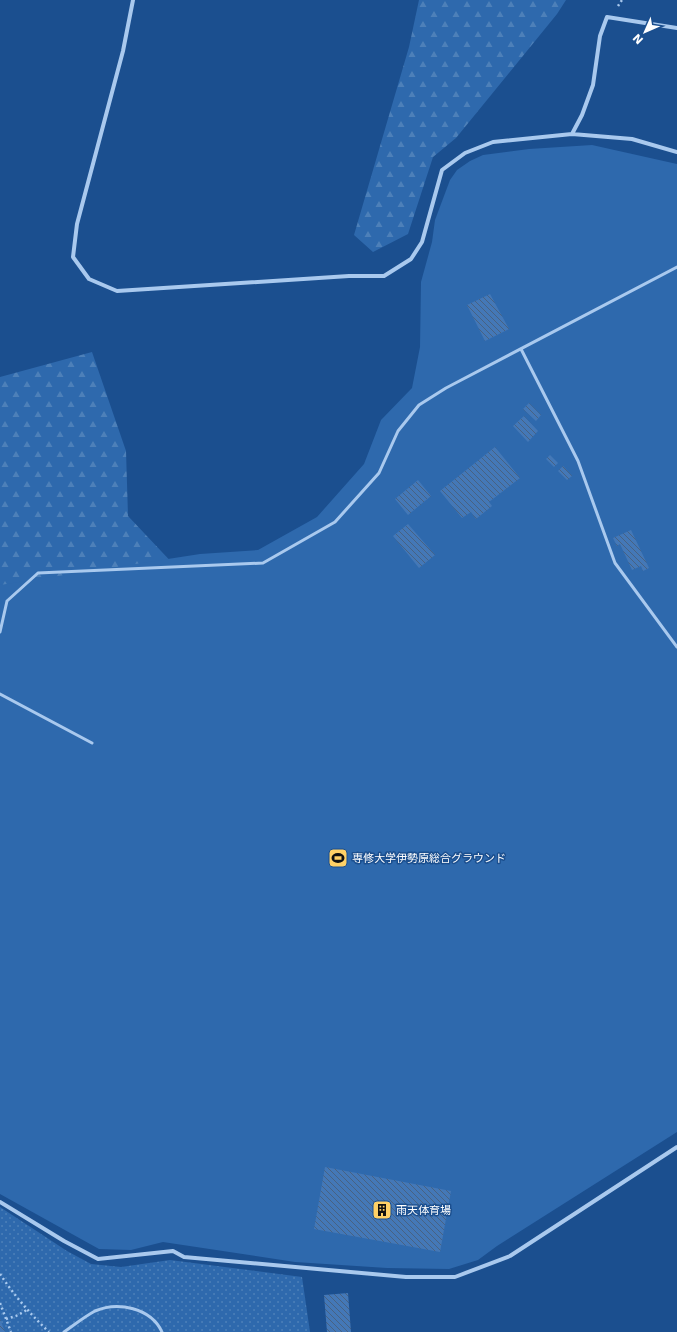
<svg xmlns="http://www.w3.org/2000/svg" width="677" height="1332" viewBox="0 0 677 1332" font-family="'DejaVu Sans','Noto Sans JP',sans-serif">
  <defs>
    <pattern id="forest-firs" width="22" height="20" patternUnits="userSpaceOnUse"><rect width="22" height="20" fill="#2e69ad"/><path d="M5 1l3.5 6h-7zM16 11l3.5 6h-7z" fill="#4d80b9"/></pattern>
    <pattern id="park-dots" width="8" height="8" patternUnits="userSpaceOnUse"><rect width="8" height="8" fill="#2e69ad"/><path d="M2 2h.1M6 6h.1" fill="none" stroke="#4d80b9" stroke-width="1.8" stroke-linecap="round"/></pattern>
    <pattern id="building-back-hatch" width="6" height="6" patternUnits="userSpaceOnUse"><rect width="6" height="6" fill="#4478b7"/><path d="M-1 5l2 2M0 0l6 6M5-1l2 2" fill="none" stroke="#486282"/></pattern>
  </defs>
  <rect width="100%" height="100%" fill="#1b4f8f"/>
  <path fill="url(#forest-firs)" d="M419 0H566L557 14 456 138 433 157 408 234 373 252 354 235 409 47Z
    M92 352 126 451 128 516 194 586 0 659V377Z"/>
  <path fill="url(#park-dots)" d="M0 1207 67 1251 91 1264 121 1267 170 1260 302 1277 310 1332H0Z"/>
  <path fill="#2e69ad" d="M592 145 677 164V1132L497 1246 478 1260 449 1269 387 1268 295 1262 163 1242 131 1250 99 1249 0 1194V585L200 554 258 550 317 517 364 464 381 420 412 388 420 347 421 282 432 242 435 220 450 180 457 170 470 161 483 155 529 149Z"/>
  <path fill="url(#building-back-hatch)" d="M490 294 509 329 485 341 467 305Z
    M529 403 541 415 536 421 523 409Z
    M524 416 538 431 528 442 513 426Z
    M495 447 520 478 489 502 492 506 476 519 471 512 462 518 440 491Z
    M550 455 558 463 554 467 546 459Z
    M563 466 572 476 567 480 558 471Z
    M418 480 431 496 408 515 395 499Z
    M408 524 435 555 419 568 393 536Z
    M631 530 649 568 643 571 641 566 632 570 620 544 617 546 613 538Z
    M325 1167 451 1191 440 1252 314 1229Z
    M348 1293 351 1332H327L324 1295Z
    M0 1319 5 1332H0Z"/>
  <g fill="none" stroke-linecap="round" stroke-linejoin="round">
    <path stroke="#a9c9ee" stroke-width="2.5" stroke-dasharray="2 3" stroke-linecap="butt" d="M618 6 622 0
      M0 1274C14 1295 30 1314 49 1332
      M0 1303 11 1332
      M6 1319 16 1316 27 1310"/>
    <path stroke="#a9c9ee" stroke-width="3" d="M521 349 578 461 615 563 677 647
      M0 632 7 601 38 573 263 563 335 522 379 473 398 431 419 405 446 388 677 267
      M0 694 92 743
      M64 1332C74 1325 84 1317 95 1311 118 1301 151 1308 162 1332"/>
    <path stroke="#a9c9ee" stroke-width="4" d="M133 0 123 51 77 224 73 257 89 279 117 291 349 276H384L411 259 422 242 442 170 465 153 493 142 572 134 632 139 677 152
      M572 134 582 115 593 85 600 36 607 17 677 28
      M0 1202 64 1241 98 1259 173 1251 184 1257 406 1277H455L510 1256 677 1147"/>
  </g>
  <defs>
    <symbol id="stadium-square" viewBox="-11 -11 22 22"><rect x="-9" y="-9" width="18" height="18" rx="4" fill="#ffd166" stroke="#1b4f8f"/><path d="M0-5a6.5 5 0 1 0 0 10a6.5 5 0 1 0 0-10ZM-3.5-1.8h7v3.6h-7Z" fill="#111"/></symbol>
    <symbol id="building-square" viewBox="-11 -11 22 22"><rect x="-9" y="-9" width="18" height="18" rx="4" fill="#ffd166" stroke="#1b4f8f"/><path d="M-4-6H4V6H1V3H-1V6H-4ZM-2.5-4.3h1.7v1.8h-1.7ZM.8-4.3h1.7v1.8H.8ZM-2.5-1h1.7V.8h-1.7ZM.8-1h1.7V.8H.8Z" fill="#111"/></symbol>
  </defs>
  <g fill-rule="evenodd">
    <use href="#stadium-square" x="327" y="847" width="22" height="22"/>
    <use href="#building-square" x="371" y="1199" width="22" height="22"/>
  </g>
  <g text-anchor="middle" stroke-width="3" stroke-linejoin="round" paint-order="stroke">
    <g font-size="11" fill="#fff" stroke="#1b4f8f" text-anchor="start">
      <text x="352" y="862">専修大学伊勢原総合グラウンド</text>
      <text x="396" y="1214">雨天体育場</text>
    </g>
  </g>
  <g transform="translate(645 32) rotate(225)" stroke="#1b4f8f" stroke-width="3" paint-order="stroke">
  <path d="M0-3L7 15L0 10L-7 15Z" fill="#ffffff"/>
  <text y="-6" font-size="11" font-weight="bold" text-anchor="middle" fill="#ffffff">N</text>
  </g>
</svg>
